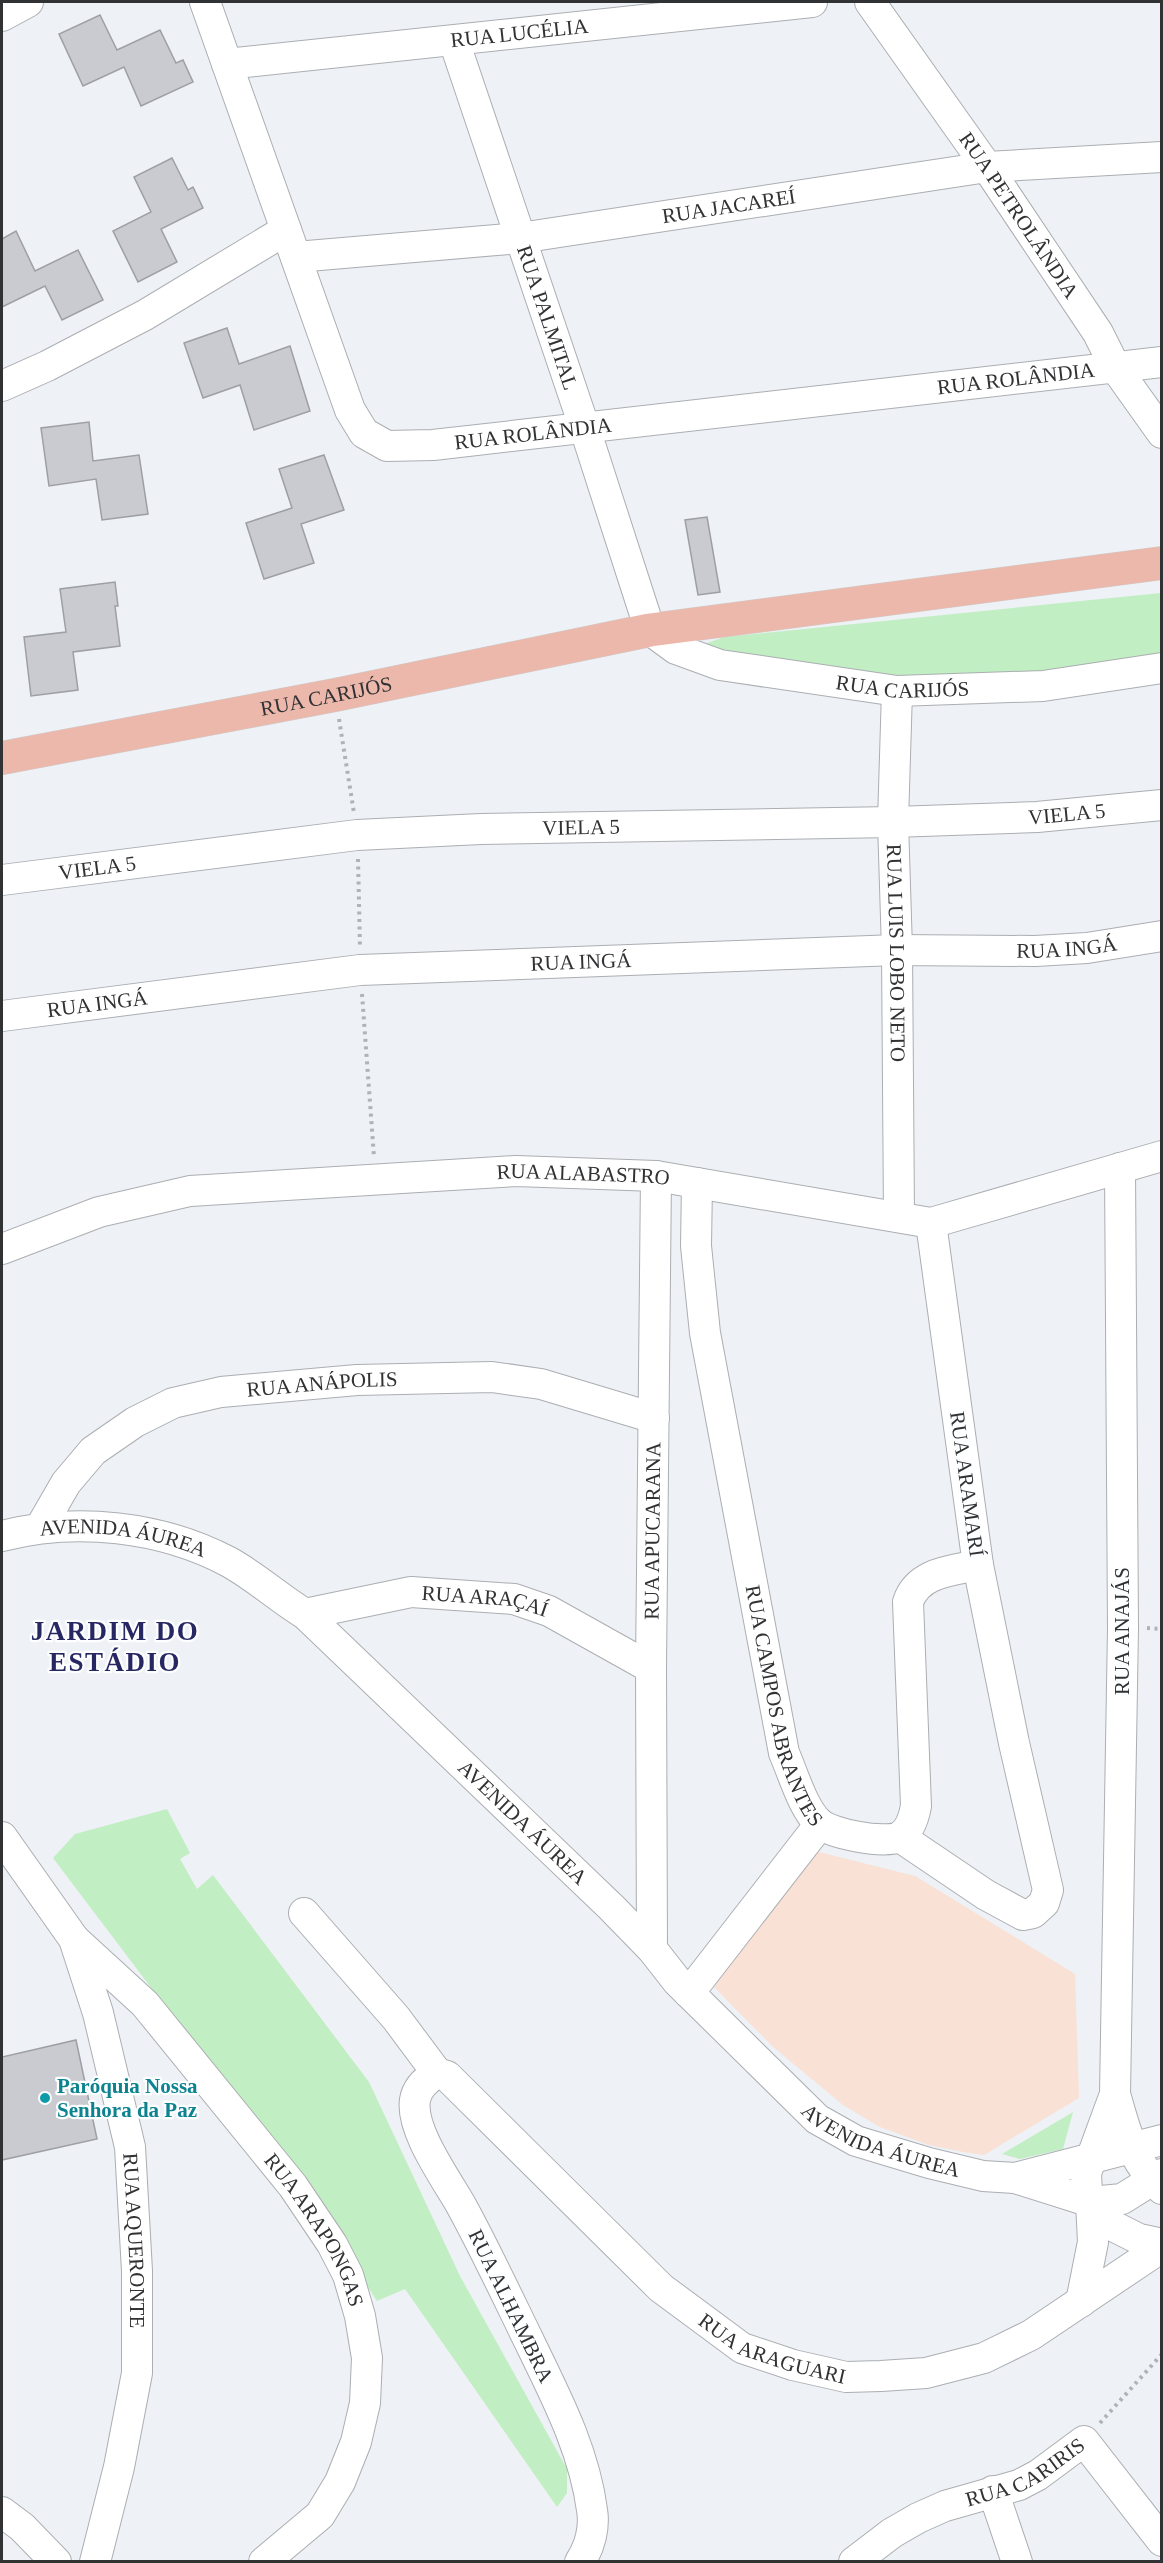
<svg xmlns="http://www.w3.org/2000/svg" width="1163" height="2563" viewBox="0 0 1163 2563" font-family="'Times New Roman',serif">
  <rect width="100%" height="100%" fill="#eef1f5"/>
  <path fill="#f9e1d6" d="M815 1851 915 1876 1075 1974 1079 2098 984 2155 963 2152 929 2145 880 2127 843 2105 772 2046 714 1987Z"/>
  <path fill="#c2eec3" d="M1161 593V655L1039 671 886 678 791 666 699 646 724 637Z
    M167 1809 190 1853 180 1859 197 1889 213 1875 369 2082 460 2276 567 2469V2493L557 2507 405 2289 377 2301 313 2202 53 1858 75 1834Z
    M1073 2112 1063 2149 1020 2159 1002 2154Z"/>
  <path fill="#c9cbd0" stroke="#9d9fa4" stroke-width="1.5" d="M100 15 117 50 160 30 176 63 183 60 193 82 141 106 124 67 83 86 59 34Z
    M172 158 188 190 193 187 203 208 161 229 177 262 138 282 113 231 151 212 134 177Z
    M16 231 35 271 78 250 103 300 62 320 45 286 2 307V239Z
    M227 328 239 364 290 346 310 411 254 430 240 385 203 398 184 343Z
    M89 422 93 461 139 455 148 514 102 520 96 479 49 486 41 428Z
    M324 455 344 510 301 524 314 563 264 579 246 523 292 508 279 469Z
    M707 517 720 592 698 595 685 520Z
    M115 582 118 606H115L120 646 73 652 78 690 31 696 24 637 66 632 60 589Z
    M76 2040 97 2139 2 2160V2057Z"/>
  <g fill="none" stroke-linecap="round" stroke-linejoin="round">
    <defs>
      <g id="minor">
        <path id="s1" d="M205 2 350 410 364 433 387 446 433 445 1162 362"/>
        <path id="s2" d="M870 2 987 167 1098 333 1115 367 1162 433"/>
        <path d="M2 16 28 2"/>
        <path id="s3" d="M454 41 585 429 650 630 676 649 720 665 897 691 1043 686 1162 668"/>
        <path id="s4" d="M227 64 812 2"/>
        <path id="s5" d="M296 257 520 238 987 167 1162 157"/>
        <path d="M2 386 47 366 145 315 286 230"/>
        <path id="s6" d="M897 691 893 822 897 950 899 1217"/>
        <path id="s7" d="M2 880 357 835 481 829 893 822 1037 817 1162 805"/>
        <path id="s8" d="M2 1016 360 970 897 950 1035 951 1087 948 1162 936"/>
        <path d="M1120 1168 1123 1628 1115 2094C1126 2131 1132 2162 1162 2189"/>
        <path id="s9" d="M697 1183 696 1246 705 1333 784 1753C793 1773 803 1809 819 1823 831 1834 884 1844 899 1837 910 1831 914 1817 916 1806L908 1602C918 1572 951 1571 978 1565"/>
        <path id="s10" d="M2 1249 99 1212 190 1191 516 1171 656 1176 931 1223 1162 1156"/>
        <path id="s11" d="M40 1528 66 1483 93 1451 135 1422 173 1403 221 1392 357 1380 492 1377 541 1384 654 1418"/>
        <path id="s12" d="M2 1536C76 1517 161 1526 229 1562 256 1577 279 1598 305 1614L611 1907 652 1949 677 1981 817 2119 856 2141 929 2163 983 2176 1015 2178 1091 2202 1122 2199 1162 2174"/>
        <path id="s13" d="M305 1614 411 1592 514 1599 549 1611 651 1668"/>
        <path id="s14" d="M2 1837 74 1939 98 2013 130 2147 137 2271V2373L119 2467 95 2562"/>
        <path d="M900 1837 986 1895 1023 1915 1033 1913 1044 1903 1048 1890 1014 1743 978 1565 931 1223"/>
        <path d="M304 1913 396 2018 437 2073"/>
        <path id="s15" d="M74 1939 145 2004 293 2186 332 2244 348 2275 360 2316 367 2358 365 2403 356 2442 340 2482 320 2515 264 2562"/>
        <path id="s16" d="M652 1949 651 1668 656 1176"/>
        <path d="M689 1993 820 1824"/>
        <path d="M1115 2094 1086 2173 1087 2195 1107 2223 1139 2239 1162 2244"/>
        <path d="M1015 2178 1162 2140"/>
        <path d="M1081 2302 1093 2242 1091 2202"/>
        <path d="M993 2491 1017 2562"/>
        <path d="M2 2512 22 2527 56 2562"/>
        <path id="s17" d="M580 2562C590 2547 595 2527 592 2510 584 2449 555 2395 529 2341 507 2296 486 2251 462 2207 447 2180 410 2130 415 2100 417 2087 427 2079 437 2073L447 2076 661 2288 742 2348 793 2365 846 2377 881 2376 926 2373 984 2358 1031 2335 1162 2247"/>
        <path id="s18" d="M854 2562 892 2533 918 2518 945 2506 1019 2485 1038 2475 1084 2441 1162 2541"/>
      </g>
      <g id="major">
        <path id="s19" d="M2 758 335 695 650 630 1162 563"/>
      </g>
    </defs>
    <use href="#minor" stroke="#abaeb2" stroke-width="32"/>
    <use href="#major" stroke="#cecece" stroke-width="34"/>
    <path stroke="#b0b3b6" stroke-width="4" stroke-dasharray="3 4.5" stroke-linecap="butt" d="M339 719 354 813
      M358 859 360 947
      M362 994 374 1157
      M1147 1628 1162 1629
      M1100 2423 1162 2354"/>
    <use href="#minor" stroke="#fff" stroke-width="30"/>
    <use href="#major" stroke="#ecb8ab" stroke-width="33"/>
  </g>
  <circle fill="#0f9aa8" stroke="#fdfeff" stroke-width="2" cx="45" cy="2098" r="6"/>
  <g text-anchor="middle" stroke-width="4.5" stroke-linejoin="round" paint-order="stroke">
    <g font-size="21" fill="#313234" stroke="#fdfeff">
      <text dy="7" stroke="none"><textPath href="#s4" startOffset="294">RUA LUCÉLIA</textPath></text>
      <text dy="7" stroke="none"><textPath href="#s5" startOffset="436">RUA JACAREÍ</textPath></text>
      <text dy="7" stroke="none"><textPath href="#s2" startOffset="260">RUA PETROLÂNDIA</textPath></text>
      <text dy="7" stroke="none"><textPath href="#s3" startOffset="292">RUA PALMITAL</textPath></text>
      <text dy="7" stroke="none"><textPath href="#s1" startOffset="1119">RUA ROLÂNDIA</textPath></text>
      <text dy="7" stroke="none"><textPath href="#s1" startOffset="633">RUA ROLÂNDIA</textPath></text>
      <text dy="7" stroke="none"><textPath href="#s3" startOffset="884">RUA CARIJÓS</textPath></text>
      <text dy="7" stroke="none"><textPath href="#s19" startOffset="330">RUA CARIJÓS</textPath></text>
      <text dy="7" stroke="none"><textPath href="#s7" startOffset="1068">VIELA 5</textPath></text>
      <text dy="7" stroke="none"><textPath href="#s7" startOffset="582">VIELA 5</textPath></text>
      <text dy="7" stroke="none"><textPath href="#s7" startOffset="96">VIELA 5</textPath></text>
      <text dy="7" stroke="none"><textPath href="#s8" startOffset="1068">RUA INGÁ</textPath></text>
      <text dy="7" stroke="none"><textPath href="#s6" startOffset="262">RUA LUIS LOBO NETO</textPath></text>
      <text dy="7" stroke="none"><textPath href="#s8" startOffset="582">RUA INGÁ</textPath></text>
      <text dy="7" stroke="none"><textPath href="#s8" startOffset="96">RUA INGÁ</textPath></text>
      <text dy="7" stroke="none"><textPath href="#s10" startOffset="591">RUA ALABASTRO</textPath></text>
      <text dy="7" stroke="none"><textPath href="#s11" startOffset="338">RUA ANÁPOLIS</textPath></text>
      <text transform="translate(967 1484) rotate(82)" y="7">RUA ARAMARÍ</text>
      <text dy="7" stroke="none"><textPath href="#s16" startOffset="418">RUA APUCARANA</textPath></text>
      <text dy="7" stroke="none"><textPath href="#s12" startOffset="123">AVENIDA ÁUREA</textPath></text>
      <text dy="7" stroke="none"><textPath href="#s13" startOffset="183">RUA ARAÇAÍ</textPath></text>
      <text transform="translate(1122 1631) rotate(-90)" y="7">RUA ANAJÁS</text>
      <text dy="7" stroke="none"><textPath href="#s9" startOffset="532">RUA CAMPOS ABRANTES</textPath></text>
      <text dy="7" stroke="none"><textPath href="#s12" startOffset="627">AVENIDA ÁUREA</textPath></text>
      <text dy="7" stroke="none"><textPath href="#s12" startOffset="1113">AVENIDA ÁUREA</textPath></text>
      <text dy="7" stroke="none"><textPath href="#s15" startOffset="380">RUA ARAPONGAS</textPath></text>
      <text dy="7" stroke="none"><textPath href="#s14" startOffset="434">RUA AQUERONTE</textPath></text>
      <text transform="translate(511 2306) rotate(64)" y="7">RUA ALHAMBRA</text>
      <text dy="7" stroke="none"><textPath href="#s17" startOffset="981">RUA ARAGUARI</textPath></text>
      <text dy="7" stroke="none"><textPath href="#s18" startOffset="195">RUA CARIRIS</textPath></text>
    </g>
    <g font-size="21" font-weight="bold" fill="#0d838f" stroke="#fdfeff" text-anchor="start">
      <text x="57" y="2093">Paróquia Nossa<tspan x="57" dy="24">Senhora da Paz</tspan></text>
    </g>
    <g font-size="27" font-weight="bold" letter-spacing="1.5" fill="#272862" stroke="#fdfeff">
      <text x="115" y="1640">JARDIM DO<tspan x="115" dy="31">ESTÁDIO</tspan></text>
    </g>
  </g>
  <rect width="1163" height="2563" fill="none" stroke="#313234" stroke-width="6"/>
</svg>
